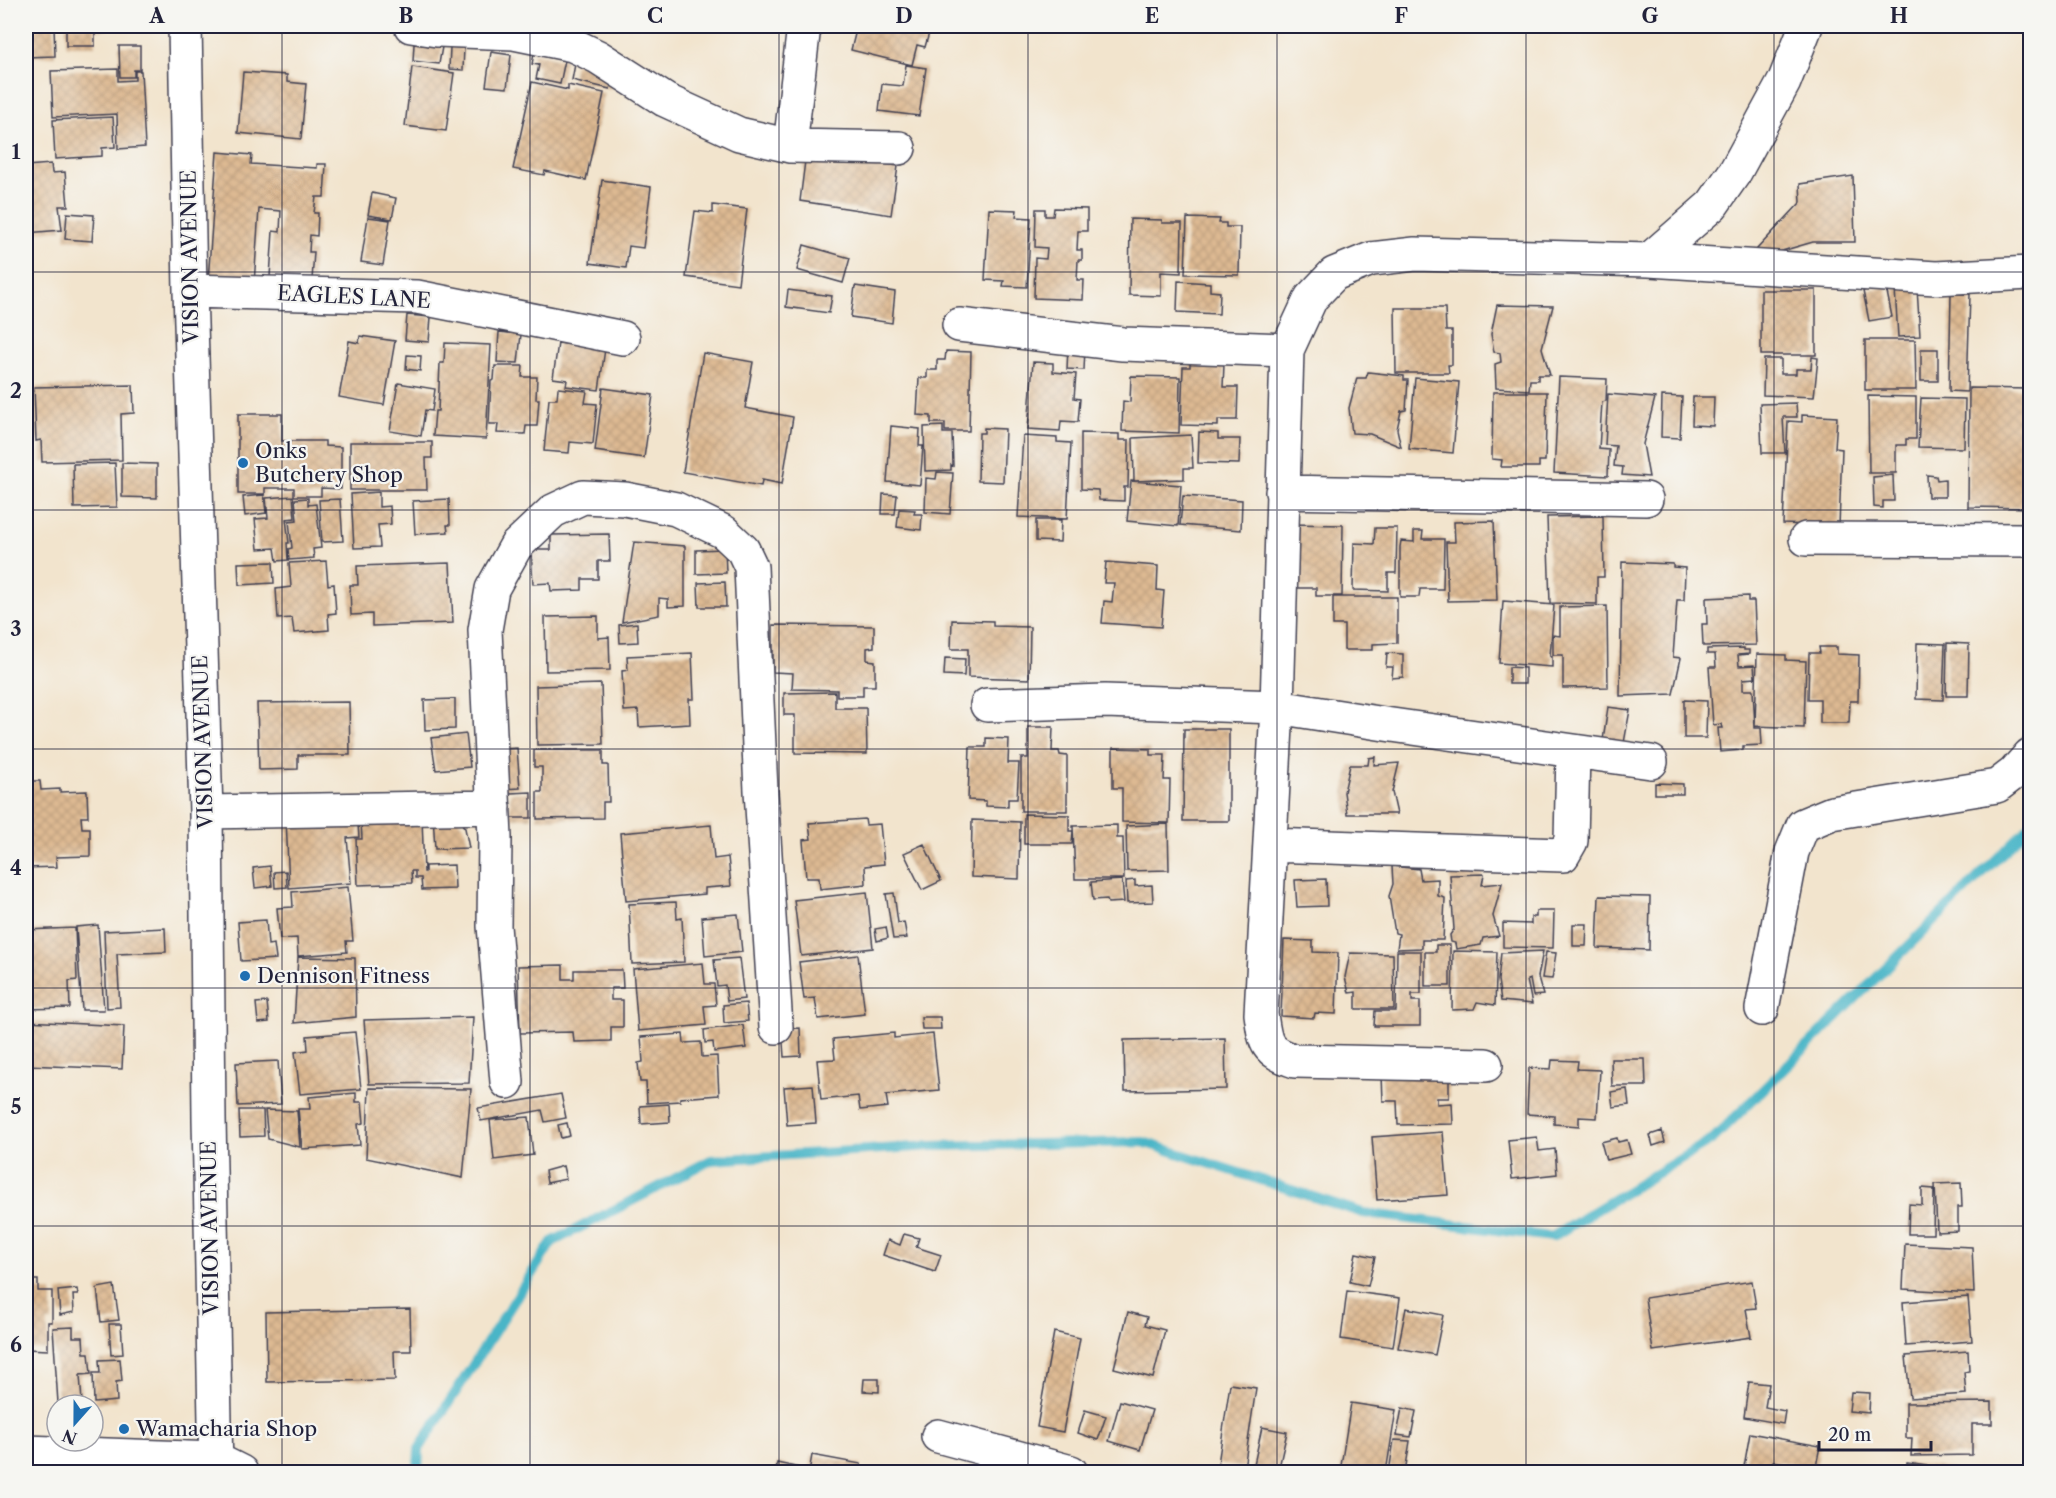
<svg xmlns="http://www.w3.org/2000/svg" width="2056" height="1498" viewBox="0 0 2056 1498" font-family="'Libre Caslon Text',serif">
  <defs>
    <pattern id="building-cross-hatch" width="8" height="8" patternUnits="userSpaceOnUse" patternTransform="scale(1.5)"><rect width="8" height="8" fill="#ddb992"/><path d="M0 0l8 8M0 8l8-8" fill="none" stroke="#bd9f7f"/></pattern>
  </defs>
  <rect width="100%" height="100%" fill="#f6f6f2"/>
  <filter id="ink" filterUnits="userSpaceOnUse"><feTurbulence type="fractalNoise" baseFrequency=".0167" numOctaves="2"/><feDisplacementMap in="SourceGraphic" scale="12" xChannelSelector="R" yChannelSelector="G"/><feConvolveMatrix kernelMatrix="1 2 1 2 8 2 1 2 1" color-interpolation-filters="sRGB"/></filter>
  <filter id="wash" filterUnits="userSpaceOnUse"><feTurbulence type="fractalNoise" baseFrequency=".008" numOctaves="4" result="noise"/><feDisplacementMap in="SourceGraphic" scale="24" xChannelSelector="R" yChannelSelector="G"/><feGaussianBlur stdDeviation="1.35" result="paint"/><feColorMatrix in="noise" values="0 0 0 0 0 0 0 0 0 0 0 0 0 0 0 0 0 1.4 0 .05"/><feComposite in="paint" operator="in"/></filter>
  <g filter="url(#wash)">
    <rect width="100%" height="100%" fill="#f2e4cd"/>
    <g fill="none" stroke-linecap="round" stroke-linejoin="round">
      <path stroke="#4ab5c7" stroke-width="10" d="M418 1472 419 1449 552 1242 711 1160 931 1146 1143 1142 1363 1213 1552 1237 1713 1139 2030 826"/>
    </g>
    <g id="blocks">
      <path fill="url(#building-cross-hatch)" d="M26 26H54L55 56 26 57Z
        M66 26H108V30H95V46H66Z
        M857 26H931L925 47 917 45 912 65 851 50Z
        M414 44 442 47 439 64 413 61Z
        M119 46H140V70H134V77H120Z
        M450 47 464 48 463 70 449 69Z
        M491 52 511 55 507 88 486 86Z
        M534 53 565 60 560 84 536 79 539 65 532 64Z
        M575 64 615 70 610 89 572 80Z
        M906 65 926 68 919 116 879 111 882 84 903 86Z
        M412 67 454 73 446 131 405 126Z
        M118 69V81L135 80V71H141L145 147 118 149 117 114 53 117 51 71Z
        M243 72 287 75V82L306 84 301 139 238 133Z
        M532 82 568 90V85L604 93 586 180 545 171 544 175 513 169Z
        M113 117 115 147 102 148V156L55 159 53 120Z
        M217 152 252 155 251 164 317 168V164H326L324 197H316L314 213H318L317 236 310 235 309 252H314L312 280 270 277 273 231 280 232 281 211 259 209 254 284 208 282Z
        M806 153 898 166 891 215 800 201Z
        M51 164 52 173 65 172 68 206H59L62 230 26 233V166Z
        M1853 176 1855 242H1813L1761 257 1757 249 1801 202 1800 184Z
        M602 180 651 187 643 248 629 246 626 268 590 263Z
        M372 193 396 198 392 219 368 215Z
        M713 205 747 209 738 284 686 277 695 211 713 213Z
        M1054 208 1087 209V231H1078L1077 250H1082V260H1078L1077 280H1084L1083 300 1034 298 1035 258 1046 259 1047 248 1035 247 1036 209H1045V216H1053Z
        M989 209 1017 210 1016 217 1031 218 1027 287 1003 286 1004 281 985 280Z
        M67 213 94 215 92 241 65 239Z
        M368 217 390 220 383 265 361 262Z
        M1187 218 1220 219 1219 223H1226V227H1240L1239 275 1185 274Z
        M1130 219 1162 220V223H1182L1181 273 1161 272V296L1129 295Z
        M804 245 850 258 843 283 797 270Z
        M1178 281 1210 283V291L1220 292 1219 314 1177 312Z
        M855 286 895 292 892 323 851 317Z
        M1886 287 1892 317 1869 321 1863 291Z
        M1917 288 1920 336 1898 337 1895 289Z
        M788 290 832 296 829 313 786 307Z
        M1761 290H1816V355H1761Z
        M1951 294H1970L1967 392 1949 391Z
        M1497 305 1553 306 1542 348 1550 375H1538V380H1530L1529 390 1496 388 1495 364 1501 362 1500 353 1494 352 1491 334Z
        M1395 308H1445L1446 331H1452V365H1448L1449 373H1396Z
        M407 315 431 317 429 342 405 340Z
        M499 332 521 334 518 363 497 362Z
        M360 336 395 341 384 405 339 397 349 341 359 343Z
        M1865 340H1915L1916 390H1865Z
        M445 343 491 345 486 439 433 436 435 411H438L440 363H444Z
        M558 343 605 349 599 390 566 386 567 380 553 378Z
        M1068 347 1085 348 1084 370 1067 369Z
        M1921 349H1938V381H1921Z
        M946 351 971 352 969 431H945V423H931V416L917 415 919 378H927V370H937V360H945Z
        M1190 352 1224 364 1223 387H1238L1237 420H1218V426L1181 425 1183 367H1190Z
        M703 353 753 362 745 408 793 417 782 484 762 480 761 486 683 472Z
        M407 355 421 356 420 371 406 369Z
        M1812 357 1818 358 1814 397 1763 395 1764 359H1781V374H1796V369H1811Z
        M1033 362 1053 363V372L1076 374 1074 398 1080 399 1078 422 1061 421 1060 431 1028 429Z
        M495 366H523L522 377H537L536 399H539L537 426H526L525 434 497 433 498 424H489L491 381 494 380Z
        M1368 372 1404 376V380H1408L1406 410 1401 411 1397 429 1401 447 1370 434 1352 433 1349 408 1357 378H1366Z
        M1131 376 1180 377 1179 433 1122 431 1123 401 1130 402Z
        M1559 377 1607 379 1606 401 1602 402 1599 449 1609 450 1608 476 1554 473Z
        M1415 378 1459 382 1453 453 1409 449Z
        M398 383 435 389 432 411 425 410 421 436 390 431Z
        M133 385 134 413 121 414 122 460 42 462 41 440 36 441 34 387Z
        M558 388 587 391 585 403 597 404 593 444 570 442 569 453 544 451 549 399H557Z
        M603 388 653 395 644 458 595 451Z
        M1969 388 2030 389V508L1968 507Z
        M1493 392H1547L1545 461H1539V467H1501L1502 460 1492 459Z
        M1608 394 1655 398 1643 444 1649 477 1622 475 1623 467 1614 466 1616 446 1605 445Z
        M1662 396 1682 397 1680 438 1661 437Z
        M1868 396 1916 397V439H1906V445H1896V473H1869Z
        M1693 397H1714L1713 426 1692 425Z
        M1921 398 1965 399 1964 448 1918 447Z
        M1796 403 1797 417H1783L1785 453H1762L1760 404Z
        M238 414H282V441H325V446L341 447V489L321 488V496H294V488H265V494H238Z
        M1802 415 1837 417 1835 448 1842 449 1839 526 1783 524 1788 421 1802 422Z
        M891 426 920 429 919 446H923L920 485 887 482Z
        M943 426V433H952L953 466 951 465V470L925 471 924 427Z
        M984 428 1005 429 1003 482 978 481 979 433H984Z
        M1199 432 1218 433V439H1240L1239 464 1198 463Z
        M1081 433 1119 434V440H1129L1128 487H1124V501L1099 500 1098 490 1081 489Z
        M1191 435 1193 468H1184V479L1134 481 1133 438Z
        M1023 436 1057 438V442L1071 443 1067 519 1018 517Z
        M350 442H432V458H426L427 490H350Z
        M115 463 117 507 74 508 73 464Z
        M122 463 157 464V498L122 497Z
        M937 472 953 473 950 514 925 512 926 478 936 479Z
        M1893 475 1894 501H1883V508L1874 507 1873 477Z
        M1927 475 1936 476 1937 480 1945 479V497H1928Z
        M1131 481 1181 485 1178 526 1127 521Z
        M379 492V507L390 506 391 524 378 525 380 547 354 548 351 494Z
        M883 494 897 495 895 514H882Z
        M264 495 266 513 245 516 243 497Z
        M293 496 295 518 286 519 289 543H287L288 560 277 561 275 548 258 549 255 519 268 518 266 498Z
        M1183 496 1242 500 1241 530 1180 525Z
        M308 498V505L316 504 321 548 313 549 314 558 289 560 288 549 292 548 289 521 297 520 295 499Z
        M340 499 343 541 322 542 319 500Z
        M449 499 450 525H447L448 532 415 534 413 501Z
        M899 509 915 510 914 514H922L921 530 897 527Z
        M1603 516 1604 577H1597V604L1550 603 1547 517Z
        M1036 520H1061L1060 542 1036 541Z
        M1494 521 1497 600 1448 601 1446 542H1455L1454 522Z
        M1288 524 1343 525 1342 596H1316V588H1287Z
        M1375 528H1397L1396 573H1388V591L1353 590 1354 543 1374 544Z
        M1414 531H1423L1422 539H1444L1443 589H1420L1419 597H1400V547L1401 541 1414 542Z
        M609 534 610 561H598V579H582V590L551 591 550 583 533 584 531 550H551V535Z
        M634 542 685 546V606L668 607V599L659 598V615L622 622Z
        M725 549 726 573 696 574V550Z
        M326 561 328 585 334 584 336 613 328 614 329 630 294 633 292 618 278 619 276 589 291 587 289 563Z
        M273 562 274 583 239 585 238 563Z
        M1106 562 1158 566 1157 590 1164 591 1161 627 1102 623 1104 601 1112 602 1114 583H1104Z
        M1622 562 1673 564V567L1685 568 1684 600H1677L1673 657 1681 658 1673 694 1620 696Z
        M450 563 453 623 372 626V614L351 615 350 585H358L357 566Z
        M725 582 726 607H699L698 583Z
        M1748 596V601H1754L1756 645 1703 646 1702 624H1707L1706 598Z
        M1333 597H1397V643L1373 644V650H1344V625H1333Z
        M1503 601 1554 605 1550 656H1552V667L1499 663Z
        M1607 606 1608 687 1563 688V655H1553V635L1560 636V607Z
        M598 616V638L609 637 610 670 546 671 545 617Z
        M952 620 993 621V626L1030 627 1029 679 968 677V649H951Z
        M637 623 638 642 620 643 619 625Z
        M773 625 874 626V647L867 648V660L875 661V686H863V696H837V690L792 689 793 673 773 672Z
        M1917 643 1945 644 1943 700 1916 699Z
        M1947 643 1969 644 1968 696H1946Z
        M1819 647H1837V654L1859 655 1858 701H1850L1849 723H1820V699H1808L1809 653H1820Z
        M1744 648V650H1749V654L1738 655 1739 666 1754 665 1755 678 1743 679V690H1753L1755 728H1761L1762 745 1743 746V750L1720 752 1718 728H1722L1721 724 1713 725 1709 667H1716L1715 654H1707V649Z
        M692 653 694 699H689L690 724 639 727 638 710 624 711 622 671 628 670 627 656Z
        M1387 653 1403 654V677L1392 678 1393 667H1386Z
        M1757 654 1786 655V660L1806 661 1804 728 1755 726Z
        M945 658 965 659 964 676 944 675Z
        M1509 667 1525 668V684H1509Z
        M601 684 603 744 537 745 536 686Z
        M835 692V708H866L867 754 795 753V715H784V693Z
        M455 699V729L425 730 424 700Z
        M1684 700 1707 701 1706 738H1684Z
        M349 702 350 755H298V769L259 770 257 703Z
        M1608 707 1630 710 1624 743 1603 740Z
        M1028 727H1053L1052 751H1059L1060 755 1067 756V811H1021V758H1028Z
        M1184 729H1229V821H1183Z
        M466 734 470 767 436 770 431 738Z
        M986 738 1009 739 1008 763H1019L1017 799H1008V807L986 806V801L968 800 970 747H986Z
        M517 748 520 788 503 789 500 749Z
        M1113 748 1150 749V755H1165L1164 780H1170L1169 823 1122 822V788H1113Z
        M534 750H603V765H608L609 802H603V818L537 819V792H542V767H534Z
        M1375 757 1374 765 1399 763 1392 792 1397 814H1347L1344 792 1350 765H1368L1369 758Z
        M26 781H40L41 790 60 789V792L87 791 88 817H81L82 828H90V856L56 857 57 867 26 868Z
        M1655 783 1683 784V794H1655Z
        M531 792V818H510V793Z
        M357 812 359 837 347 838 351 883 289 888 286 818Z
        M433 814 454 815 465 828 469 848 435 849Z
        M1024 814 1069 815V831H1073L1072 844H1024Z
        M422 819 424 872H425V866L454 865 455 889 422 890 421 878H415V871H411L412 883 358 885 356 839H362L361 822Z
        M865 819 866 825 880 824 884 864 865 866 866 884 820 889 819 878H806L803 840 811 839 809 823Z
        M972 820 1020 822 1019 879 971 877Z
        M1168 824 1169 870 1127 871 1126 826Z
        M711 825 714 859 728 857 731 886 705 888V894L626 901 620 833Z
        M1117 825V838H1123L1124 879H1075L1073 826Z
        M924 844 941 881 922 890 904 853Z
        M270 866 272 886 255 888 253 868Z
        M1392 866 1419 869 1421 880 1438 879V896L1445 898 1443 940H1422V948L1397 949 1399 934 1395 933 1389 896 1393 884Z
        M286 871 287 887 275 888 274 872Z
        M1484 874 1482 885 1502 883 1493 916 1499 936 1483 938 1481 945 1456 949 1455 943 1451 942 1450 935 1454 929 1450 875Z
        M1326 879 1327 906 1297 907 1295 880Z
        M1122 880 1124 902 1108 903 1107 899 1093 900 1091 882Z
        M1135 880V886L1152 885 1153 902 1127 903 1126 881Z
        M348 887 353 941H346L347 952 298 956 297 938 280 939 277 908 293 907 292 892Z
        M867 892 873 948 801 956 794 900Z
        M894 893 898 923 904 922 907 938 893 939 886 894Z
        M1599 896 1650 897 1649 950 1597 948Z
        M676 902 677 919 682 918 684 962 632 964 629 904Z
        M1536 911H1554L1553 948 1503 947V923L1531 924V917H1536Z
        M738 914 742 952 705 956 702 917Z
        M266 920 268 945 274 944 276 959 241 961 238 922Z
        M1573 924H1587L1586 946H1573Z
        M98 925 104 1010H82L76 927Z
        M886 927 888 938 877 941 875 929Z
        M75 928 77 980 69 981 70 1008 26 1009V930Z
        M165 928 166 952 117 954 120 1007 107 1008 104 931Z
        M1284 940 1313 941V952L1338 953 1336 1014 1315 1013 1314 1018 1281 1016Z
        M1436 945H1450V986H1425V952H1436Z
        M1397 951H1421V994H1412V1001H1420V1026H1374L1375 1011H1396Z
        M1453 951 1497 952 1495 1005 1477 1002 1474 1009 1452 1010Z
        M1543 951 1538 977 1543 995 1533 996 1530 979 1527 980 1532 1004 1501 1001 1498 980 1501 953Z
        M1546 952 1556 953 1552 979 1542 978Z
        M1350 953 1393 954 1394 1009H1356V992L1349 993 1345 977Z
        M858 955 865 1014 818 1019 815 998 804 999 799 962Z
        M298 957 355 958 356 1017 294 1023Z
        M739 958 744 999 727 1001 725 985 717 986 714 960Z
        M703 963 705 984H714L716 1005 704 1006 706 1025 638 1031 633 969Z
        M563 965V979H574V970H622L623 988H611V1000H623V1027H611V1041L574 1042 573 1032 520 1033 518 966Z
        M267 1002 269 1022 258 1023 256 1003Z
        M746 1003 748 1021 724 1023 723 1005Z
        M473 1017 469 1083 369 1084 364 1020Z
        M921 1017H940L941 1029H922Z
        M26 1021 124 1026 122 1069 26 1065Z
        M743 1025 746 1048 714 1052 713 1042 705 1043 704 1030Z
        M800 1028 801 1056 784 1057 782 1029Z
        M355 1032 361 1089 300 1094 295 1052 308 1050 307 1036Z
        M894 1033V1038L933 1034 939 1090 886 1095 888 1107 860 1110 858 1096 821 1100 817 1060 835 1059 833 1039Z
        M683 1034 684 1043 701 1042 702 1057 717 1056 719 1095 680 1098V1101L647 1103 646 1082H640L638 1063 643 1062 641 1037Z
        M1225 1038 1226 1089 1125 1091 1124 1040Z
        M1611 1059H1645L1646 1086H1612Z
        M1552 1060 1578 1061 1577 1069 1600 1070 1597 1118 1579 1117V1126L1554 1124V1116L1527 1114 1529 1068 1551 1069Z
        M278 1061 281 1104 238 1106 236 1063Z
        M1449 1073V1098H1437V1104L1452 1103 1453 1124 1398 1125 1397 1101H1383L1382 1075Z
        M813 1085 816 1123 787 1125 784 1087Z
        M369 1088 471 1089 463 1178 366 1158Z
        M1627 1089 1629 1105 1613 1107 1611 1092Z
        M356 1093V1102H362L364 1123 358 1124 360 1145 302 1149 298 1109H310L309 1097Z
        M561 1094 566 1118 545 1122 542 1110 481 1121 478 1108Z
        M669 1104 670 1122 641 1124 640 1106Z
        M239 1110H263L264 1136 240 1137Z
        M265 1110 297 1111 300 1147 268 1139Z
        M529 1117 533 1155 494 1160 490 1120Z
        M567 1123 570 1136 561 1138 558 1125Z
        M1662 1131 1665 1142 1653 1146 1650 1135Z
        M1443 1132 1448 1195 1377 1200 1372 1137Z
        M1537 1137 1539 1151 1555 1149 1557 1174 1512 1179 1508 1140Z
        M1617 1138 1618 1142 1627 1140 1631 1154 1606 1160 1601 1142Z
        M563 1166 566 1179 547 1183 545 1171Z
        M1961 1183 1962 1207H1958V1231L1937 1232 1935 1184Z
        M1922 1188 1934 1189 1933 1234H1908L1909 1204 1922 1205Z
        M904 1234 919 1238 916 1247 941 1255 935 1272 883 1255 888 1240 900 1245Z
        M1905 1244 1972 1247 1974 1293 1903 1289Z
        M1356 1253 1375 1257 1368 1286 1350 1282Z
        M26 1280H38V1291H52V1322H48V1350L26 1349Z
        M1752 1281 1756 1308 1746 1309 1751 1337 1653 1351 1645 1298Z
        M114 1285 119 1320 101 1322 97 1288Z
        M77 1289 78 1295H73L74 1312 60 1315 58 1291Z
        M1347 1291 1400 1298 1393 1347 1341 1339Z
        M1968 1297 1972 1341 1906 1346 1903 1302Z
        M1406 1308 1443 1315 1435 1355 1398 1348Z
        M410 1309 411 1351H394L395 1380 267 1382 266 1312Z
        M1128 1312 1147 1317 1145 1325 1165 1330 1153 1378 1114 1368Z
        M109 1324H121L123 1354 111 1355Z
        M73 1327V1337H83L84 1353H89L91 1374 80 1375 82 1402 58 1403 53 1328Z
        M1054 1332 1080 1338 1063 1432 1037 1427Z
        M1968 1351 1969 1371 1964 1372 1966 1394 1910 1398 1906 1356Z
        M120 1359 122 1381 116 1382 117 1401 94 1403 93 1373H100L99 1360Z
        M864 1379H879V1392L863 1391Z
        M1749 1382 1769 1384 1765 1407 1785 1411 1783 1424 1744 1417Z
        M1230 1384 1256 1388 1244 1468 1218 1464Z
        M1851 1392 1870 1393 1869 1413 1849 1411Z
        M1120 1401 1152 1410 1140 1450 1109 1441Z
        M1992 1402V1424H1972V1455L1911 1456 1912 1438H1906V1403Z
        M1351 1403 1396 1410 1386 1472H1340Z
        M1402 1408 1416 1411 1411 1437 1397 1435Z
        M1085 1410 1106 1416 1098 1440 1078 1433Z
        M1262 1427 1287 1432 1278 1472 1253 1469Z
        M1750 1433 1820 1446 1815 1472H1790L1792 1464 1773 1461 1771 1472H1743Z
        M1394 1440 1410 1441 1405 1472H1389Z
        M812 1455 861 1464 860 1472H809Z
        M777 1463 805 1469 804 1472H775Z
        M1907 1463 1963 1471V1472H1906Z"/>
    </g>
  </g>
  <g filter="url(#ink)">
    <use href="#blocks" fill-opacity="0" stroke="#413f51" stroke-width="1.5"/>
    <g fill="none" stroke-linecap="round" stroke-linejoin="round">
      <defs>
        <path id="minor" d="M185 26 190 291 206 812 209 1119 216 1472
          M411 26 437 30 514 33 573 45 598 57 665 100 739 134 790 146 899 148
          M790 146 804 26
          M1649 260 1712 205 1735 172 1784 82 1806 26
          M190 291 417 297 623 338
          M959 325 1123 344 1287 350
          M1282 492 1646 499
          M1806 539 2030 540
          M987 705 1105 701 1277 707 1385 724 1651 762
          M206 812 494 807
          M1270 845 1563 855 1571 841 1573 751
          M1762 1009 1792 852 1803 825 1832 813 1997 786 2014 773 2030 755
          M1486 1065 1295 1061C1265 1051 1265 1043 1261 1014L1277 707 1287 350 1311 298 1334 274 1371 259 1415 254 1649 260 1936 278 2030 273
          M507 1082 494 926 495 837 485 630 492 589 516 546 553 511 583 497 625 499 676 509 724 532 743 550 751 567 761 791 776 1027
          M938 1436 1071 1472
          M26 1452 215 1459 241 1472"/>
      </defs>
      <use href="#minor" stroke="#413f51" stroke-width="36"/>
      <use href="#minor" stroke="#fff" stroke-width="33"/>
    </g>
  </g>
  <path fill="none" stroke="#22223b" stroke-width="1.5" stroke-opacity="0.55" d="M282 26V1472M530 26V1472M779 26V1472M1028 26V1472M1277 26V1472M1526 26V1472M1774 26V1472M26 272H2030M26 510H2030M26 749H2030M26 988H2030M26 1226H2030"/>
  <g fill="#1f6fb2" stroke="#f6f6f2" stroke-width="2">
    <circle cx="243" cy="463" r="6"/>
    <circle cx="245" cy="976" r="6"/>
    <circle cx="124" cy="1429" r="6"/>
  </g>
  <g text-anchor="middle" stroke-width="4.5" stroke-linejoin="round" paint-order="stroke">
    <g font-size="21" fill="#22223b" stroke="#f6f6f2">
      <text transform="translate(190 257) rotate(-91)" y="7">VISION AVENUE</text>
      <text transform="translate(354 297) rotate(3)" y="7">EAGLES LANE</text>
      <text transform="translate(203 742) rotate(-92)" y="7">VISION AVENUE</text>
      <text transform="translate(210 1228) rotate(-91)" y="7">VISION AVENUE</text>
    </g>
    <g font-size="21" fill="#22223b" stroke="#f6f6f2" text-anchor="start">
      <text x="255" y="458">Onks<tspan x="255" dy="24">Butchery Shop</tspan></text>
      <text x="257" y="983">Dennison Fitness</text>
      <text x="136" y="1436">Wamacharia Shop</text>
    </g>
  </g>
  <rect width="2056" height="1498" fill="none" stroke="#f6f6f2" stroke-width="66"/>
  <g transform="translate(75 1423) rotate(201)"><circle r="28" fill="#f6f6f2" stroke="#a1a1a9" stroke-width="1.5"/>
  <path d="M0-4.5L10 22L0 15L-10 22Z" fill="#1f6fb2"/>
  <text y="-9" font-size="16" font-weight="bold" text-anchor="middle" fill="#22223b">N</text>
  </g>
  <path d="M1819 1441v9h112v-9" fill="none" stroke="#22223b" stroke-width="3"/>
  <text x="1828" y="1441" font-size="18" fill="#22223b" stroke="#f6f6f2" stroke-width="4.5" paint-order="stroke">20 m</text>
  <rect x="33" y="33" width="1990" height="1432" fill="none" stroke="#22223b" stroke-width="2"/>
  <g font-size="20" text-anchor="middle" font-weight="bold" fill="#22223b">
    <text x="157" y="23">A</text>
    <text x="406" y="23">B</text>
    <text x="655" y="23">C</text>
    <text x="904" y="23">D</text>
    <text x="1152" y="23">E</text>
    <text x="1401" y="23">F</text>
    <text x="1650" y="23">G</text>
    <text x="1899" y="23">H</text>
    <text x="16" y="159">1</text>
    <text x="16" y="398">2</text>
    <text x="16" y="636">3</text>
    <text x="16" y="875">4</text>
    <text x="16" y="1114">5</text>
    <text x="16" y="1352">6</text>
  </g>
</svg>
